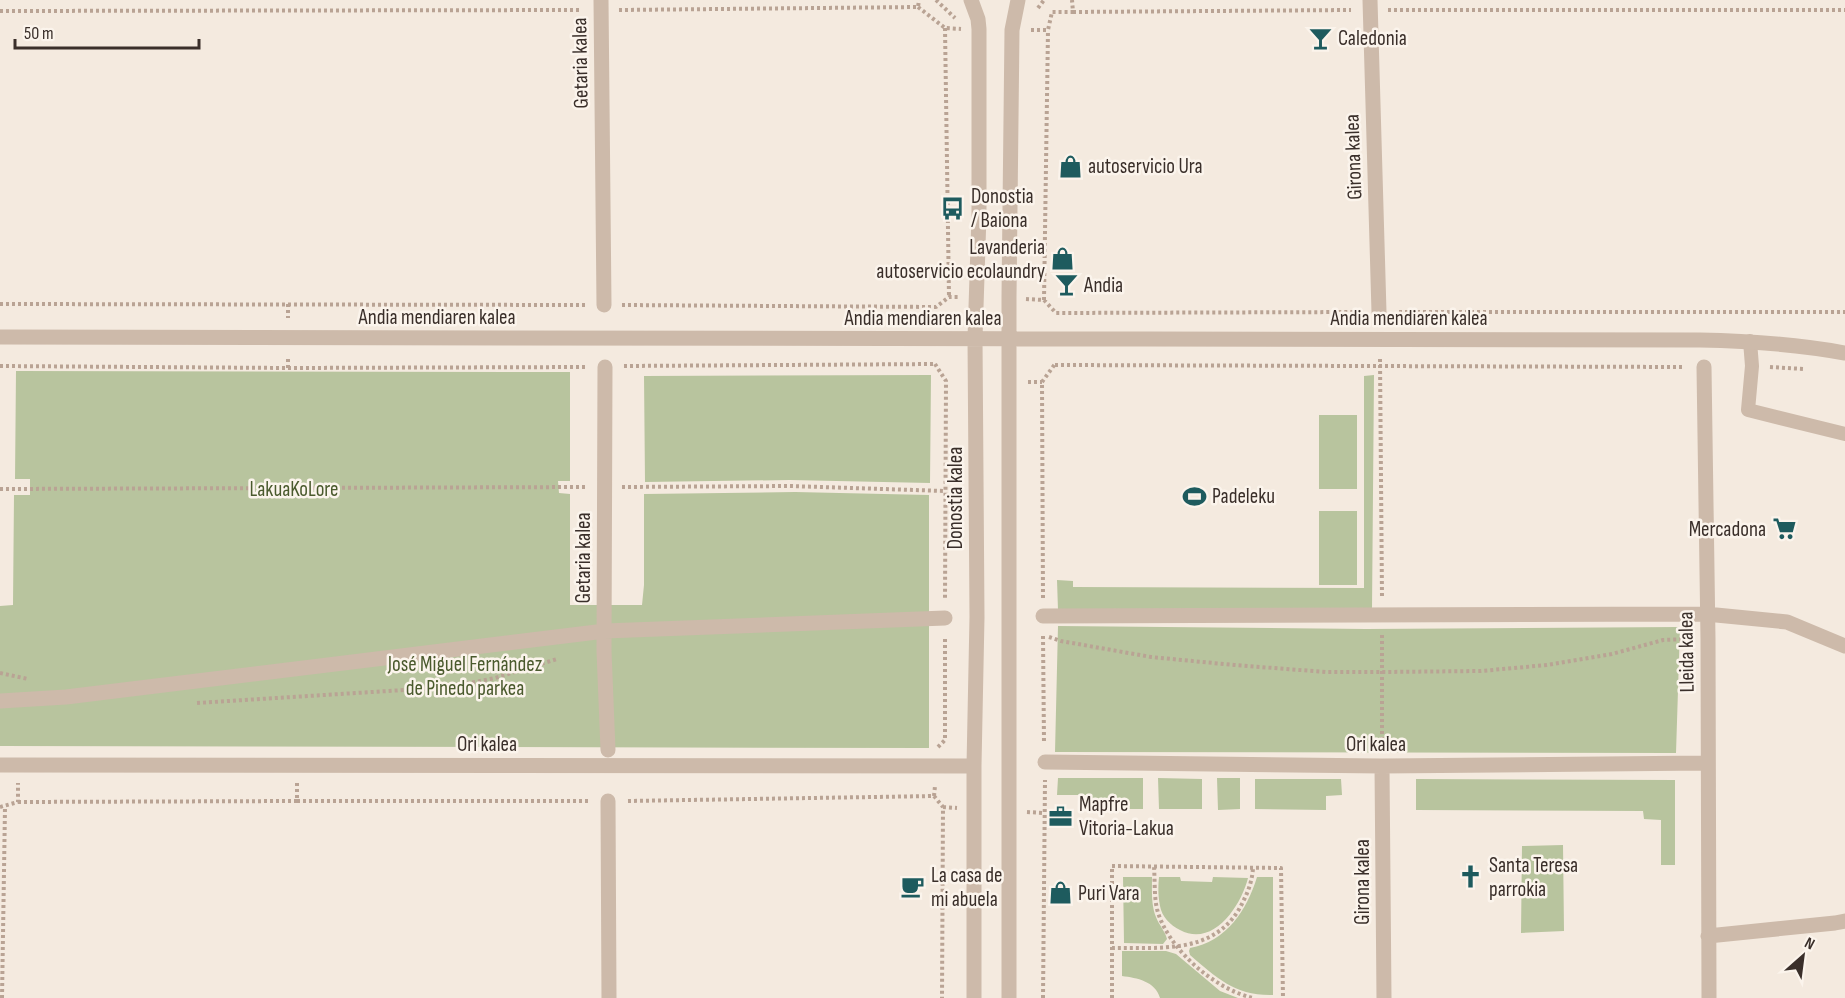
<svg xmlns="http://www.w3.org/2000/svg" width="1845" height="998" viewBox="0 0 1845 998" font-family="'Sofia Sans Condensed',sans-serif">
  <rect width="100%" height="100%" fill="#f4eadf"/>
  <path fill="#b8c49e" d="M16 371 570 372V481H558L559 493 570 494V605H642L644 585V494L795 492 929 495V748L0 746V606L13 605 14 495H30V479H15Z
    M931 375 930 483 790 480 645 482 644 376Z
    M1374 375 1372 610H1058L1057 580 1073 581V587L1364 588V376Z
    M1319 415H1357V489H1319Z
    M1319 511H1357V585H1319Z
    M1058 626 1366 629 1680 627 1676 753 1055 752Z
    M1058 778H1143V809H1088L1087 795H1057Z
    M1158 778 1202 779V809H1159Z
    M1217 778H1240V809L1218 810Z
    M1255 779H1341L1342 795 1326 796V810L1255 809Z
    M1416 779 1675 780V865H1661V820L1644 819 1643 811 1416 810Z
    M1563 845 1564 931 1521 933 1522 846Z
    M1123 877H1152C1152 890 1151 905 1156 917 1159 925 1165 931 1167 939L1163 944 1124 943Z
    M1159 877H1180L1181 881 1212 882 1213 877 1248 878C1241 906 1213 948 1180 930 1170 925 1162 917 1160 906 1158 896 1158 887 1159 877Z
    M1257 877H1273V995C1235 996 1217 978 1190 955L1189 951 1190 948C1226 942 1247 910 1257 877Z
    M1122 951H1166L1176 954 1220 991 1238 998H1160C1155 981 1137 978 1122 976Z"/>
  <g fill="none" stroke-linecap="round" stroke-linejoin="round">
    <path stroke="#b9a394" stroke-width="4" stroke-dasharray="3 3" stroke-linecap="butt" d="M936 0 955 18
      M918 7 945 28 961 29
      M1038 8 1044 0
      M619 10 918 7 919 0
      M1388 10H1845
      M0 11 581 10
      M1073 12 1351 10
      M945 28 949 297
      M1031 30H1048L1052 12H1073L1072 0
      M1026 299 1044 300 1056 313 1361 312
      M1044 300 1048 30
      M0 304 585 305
      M288 304V318
      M622 305 936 307 949 297H959
      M1399 312H1845
      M1380 359 1382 597
      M935 364 946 381 945 599
      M1055 365 1684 367
      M0 366 288 368V356
      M624 366 935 364
      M1770 367 1804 369
      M288 368 587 367
      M1028 382H1042
      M622 487 790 486 945 491
      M0 489 587 487
      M1043 598 1042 382 1055 364
      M1382 635V747
      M1043 636 1044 742
      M1049 637 1061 641 1151 657 1234 665 1326 672H1382L1481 671 1547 665 1612 654 1663 640 1690 639
      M0 673 28 679
      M197 703 420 689 465 684 495 678 557 659
      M938 747 945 740V637
      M934 796 943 807 942 998
      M297 801H590
      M628 801 934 796 935 786
      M18 802 297 801V783
      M0 807 18 802V783
      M943 807 957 808
      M1027 812 1044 813
      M1154 867C1155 880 1154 896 1157 909 1167 948 1214 989 1253 998
      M1112 948C1157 947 1210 955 1238 911 1246 897 1252 884 1253 868
      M2 998 5 807
      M1043 998 1045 780
      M1112 998V866L1281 868 1283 998"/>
    <path stroke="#cdbaaa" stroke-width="14" d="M1750 341 1752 366 1748 410 1845 434"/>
    <path stroke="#cdbaaa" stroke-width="15" d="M601 0 604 305
      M1370 0 1379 312
      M605 367 604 651 608 750
      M1704 367 1708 639 1709 998
      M1043 616 1706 614 1787 622 1845 646
      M0 701 66 697 605 631 945 618
      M1045 762 1382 766 1707 763
      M1382 766 1384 998
      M608 801 609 998
      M1708 936 1835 923 1845 921"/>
    <path stroke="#cdbaaa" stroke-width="15" d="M971 0 978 19 979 29V215L975 338 977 617 974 766V998
      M0 337 1700 340C1751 341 1795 344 1845 353
      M0 765 974 766
      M1009 998V297L1012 30 1018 0"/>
  </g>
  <defs>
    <symbol id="bar-bare" viewBox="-9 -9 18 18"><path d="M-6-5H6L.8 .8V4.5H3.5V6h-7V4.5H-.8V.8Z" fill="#1e5b5e" stroke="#fbf4ec" stroke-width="2.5" paint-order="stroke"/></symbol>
    <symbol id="shop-bare" viewBox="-9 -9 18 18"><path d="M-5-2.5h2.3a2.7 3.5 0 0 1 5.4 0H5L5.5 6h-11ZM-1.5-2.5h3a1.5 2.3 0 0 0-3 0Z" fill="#1e5b5e" stroke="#fbf4ec" stroke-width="2.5" paint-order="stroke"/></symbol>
    <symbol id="bus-bare" viewBox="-9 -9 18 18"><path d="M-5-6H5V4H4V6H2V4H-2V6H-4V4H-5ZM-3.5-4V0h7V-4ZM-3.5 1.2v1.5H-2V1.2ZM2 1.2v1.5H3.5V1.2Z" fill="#1e5b5e" stroke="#fbf4ec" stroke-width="2.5" paint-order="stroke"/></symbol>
    <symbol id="stadium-bare" viewBox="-9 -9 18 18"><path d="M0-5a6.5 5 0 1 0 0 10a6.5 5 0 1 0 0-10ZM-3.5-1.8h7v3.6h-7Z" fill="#1e5b5e" stroke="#fbf4ec" stroke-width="2.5" paint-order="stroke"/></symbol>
    <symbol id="supermarket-bare" viewBox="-9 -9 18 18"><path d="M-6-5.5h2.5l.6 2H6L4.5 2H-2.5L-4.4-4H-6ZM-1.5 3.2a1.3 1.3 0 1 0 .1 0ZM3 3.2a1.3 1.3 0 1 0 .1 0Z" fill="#1e5b5e" stroke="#fbf4ec" stroke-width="2.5" paint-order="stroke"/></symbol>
    <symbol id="office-bare" viewBox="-9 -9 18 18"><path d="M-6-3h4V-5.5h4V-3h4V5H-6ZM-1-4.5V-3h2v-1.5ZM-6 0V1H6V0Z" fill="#1e5b5e" stroke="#fbf4ec" stroke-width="2.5" paint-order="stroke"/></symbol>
    <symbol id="church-bare" viewBox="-9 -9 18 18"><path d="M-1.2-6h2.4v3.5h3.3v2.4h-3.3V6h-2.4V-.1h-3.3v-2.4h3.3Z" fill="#1e5b5e" stroke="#fbf4ec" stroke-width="2.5" paint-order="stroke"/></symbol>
    <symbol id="cafe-bare" viewBox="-9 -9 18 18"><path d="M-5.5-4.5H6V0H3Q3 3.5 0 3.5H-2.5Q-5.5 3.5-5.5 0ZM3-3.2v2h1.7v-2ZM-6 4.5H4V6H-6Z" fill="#1e5b5e" stroke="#fbf4ec" stroke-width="2.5" paint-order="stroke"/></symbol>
  </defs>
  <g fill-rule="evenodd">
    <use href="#bar-bare" x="1304" y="22" width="33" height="33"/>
    <use href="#shop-bare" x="1054" y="150" width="33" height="33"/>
    <use href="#bus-bare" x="936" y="192" width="33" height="33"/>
    <use href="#shop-bare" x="1046" y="242" width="33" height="33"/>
    <use href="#bar-bare" x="1050" y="268" width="33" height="33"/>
    <use href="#stadium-bare" x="1178" y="480" width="33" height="33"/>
    <use href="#supermarket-bare" x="1768" y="512" width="33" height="33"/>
    <use href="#office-bare" x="1044" y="800" width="33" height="33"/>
    <use href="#church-bare" x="1454" y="860" width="33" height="33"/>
    <use href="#cafe-bare" x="896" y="870" width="33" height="33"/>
    <use href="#shop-bare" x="1044" y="876" width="33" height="33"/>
  </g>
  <g text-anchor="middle" stroke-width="5" stroke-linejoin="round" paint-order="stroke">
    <g font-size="21" fill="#3a2f2a" stroke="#fbf4ec" text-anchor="start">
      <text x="1338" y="45">Caledonia</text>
      <text x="1088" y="173">autoservicio Ura</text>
      <text x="971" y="203">Donostia<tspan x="971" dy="24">/ Baiona</tspan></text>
      <text x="1045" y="254" text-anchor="end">Lavanderia<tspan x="1045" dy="24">autoservicio ecolaundry</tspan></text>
      <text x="1084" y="292">Andia</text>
      <text x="1212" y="503">Padeleku</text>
      <text x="1766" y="536" text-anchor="end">Mercadona</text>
      <text x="1079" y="811">Mapfre<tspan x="1079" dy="24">Vitoria-Lakua</tspan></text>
      <text x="1489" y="872">Santa Teresa<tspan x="1489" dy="24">parrokia</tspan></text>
      <text x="931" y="882">La casa de<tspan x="931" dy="24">mi abuela</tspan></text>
      <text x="1078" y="900">Puri Vara</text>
    </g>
    <g font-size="21" fill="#3a2f2a" stroke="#fbf4ec">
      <text transform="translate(580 63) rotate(-91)" y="7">Getaria kalea</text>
      <text transform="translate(1353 157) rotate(-92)" y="7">Girona kalea</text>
      <text x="437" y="324">Andia mendiaren kalea</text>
      <text x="923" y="325">Andia mendiaren kalea</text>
      <text x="1409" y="325">Andia mendiaren kalea</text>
      <text transform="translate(955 498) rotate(-90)" y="7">Donostia kalea</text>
      <text transform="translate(583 558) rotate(-90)" y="7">Getaria kalea</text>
      <text transform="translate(1686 652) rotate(-91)" y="7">Lleida kalea</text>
      <text x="487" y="751">Ori kalea</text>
      <text x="1376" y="751">Ori kalea</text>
      <text transform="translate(1362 882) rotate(-90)" y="7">Girona kalea</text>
    </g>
    <g font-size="21" fill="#4a5a2d" stroke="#fbf4ec">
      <text x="294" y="496">LakuaKoLore</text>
      <text x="465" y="671">José Miguel Fernández<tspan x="465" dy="24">de Pinedo parkea</tspan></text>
    </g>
  </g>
  <g transform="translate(1803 956) rotate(28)" stroke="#fbf4ec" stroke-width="4.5" paint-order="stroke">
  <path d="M0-4.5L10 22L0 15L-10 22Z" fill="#3a2f2a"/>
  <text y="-9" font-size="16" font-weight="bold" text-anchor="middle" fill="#3a2f2a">N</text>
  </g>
  <path d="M15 39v9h184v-9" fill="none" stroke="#3a2f2a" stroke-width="3"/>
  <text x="24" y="39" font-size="18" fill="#3a2f2a" stroke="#fbf4ec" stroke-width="4.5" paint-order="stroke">50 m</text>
</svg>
